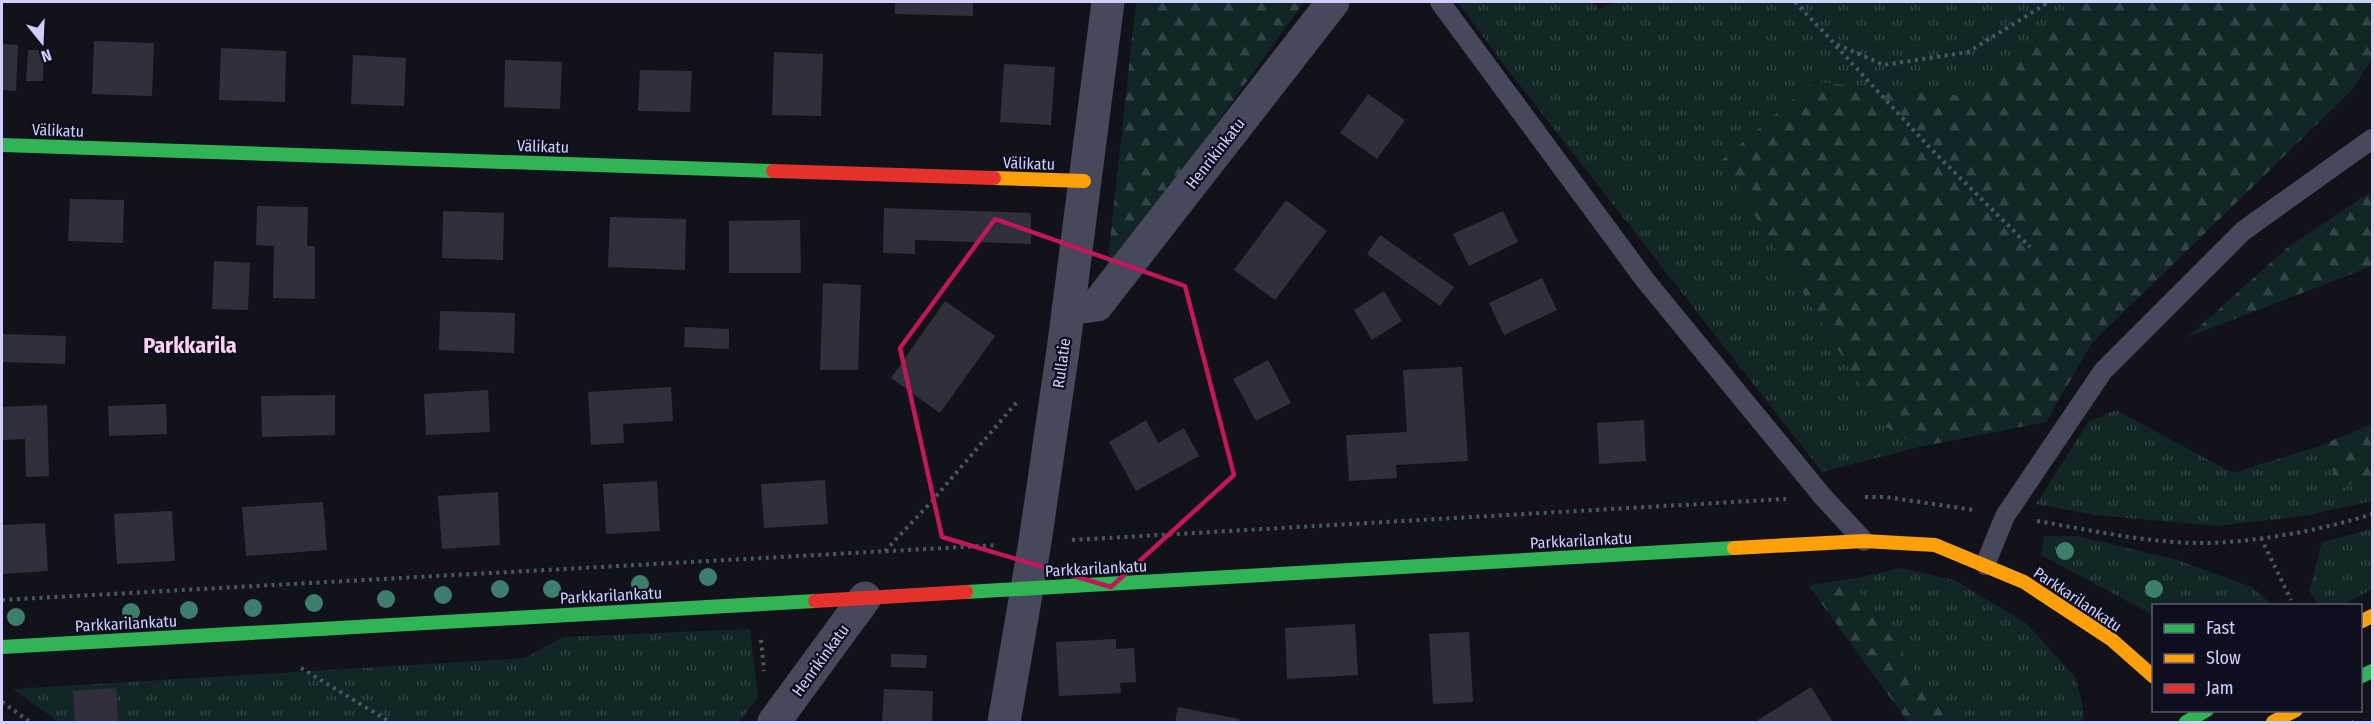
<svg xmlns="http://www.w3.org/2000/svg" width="2374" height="724" viewBox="0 0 2374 724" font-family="'Fira Sans Condensed',sans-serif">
  <defs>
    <pattern id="grass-tufts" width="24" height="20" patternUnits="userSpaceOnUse" patternTransform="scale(1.5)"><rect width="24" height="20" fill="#112625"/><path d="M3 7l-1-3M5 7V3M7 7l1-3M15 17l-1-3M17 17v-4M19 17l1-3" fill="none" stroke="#334446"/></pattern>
    <pattern id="forest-firs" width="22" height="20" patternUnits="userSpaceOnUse" patternTransform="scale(1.5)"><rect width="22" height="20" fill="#112625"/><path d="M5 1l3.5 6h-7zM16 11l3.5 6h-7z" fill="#334446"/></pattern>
  </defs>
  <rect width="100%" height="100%" fill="#12121b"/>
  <path fill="url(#grass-tufts)" d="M1458 2H1593L1599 9 1615 2H2087L1964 96 1813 82 1886 427 1919 447 1822 472 1500 60Z
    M2116 410 2233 473 2319 446 2341 488 2372 477V501L2305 516 2217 526 2095 515 2036 504 2089 421Z
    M2372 529V589L2343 605H2319L2309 592 2322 542Z
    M2044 536H2077L2174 559 2252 587 2272 605 2154 606 2153 615 2041 555Z
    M1901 568 1954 580 2026 623 2076 678 2084 713 2082 722H1950L1851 579Z
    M750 629 758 698 739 722H59L13 689 525 658 563 637Z"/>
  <path fill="url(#forest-firs)" d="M1136 2H1304L1106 277Z
    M2087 2H2372V59L2352 90 2092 343 2046 422 1919 447 1886 427 1721 161 1813 82 1964 96Z
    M2372 191V266L2188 337 2288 247Z
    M2372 424V477L2341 488 2319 446Z
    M1851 579 1950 722H1908L1808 585Z"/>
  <path fill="#30303d" d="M895 2H973V16L895 14Z
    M94 41 154 43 152 96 92 94Z
    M2 44 18 45 16 91 2 90Z
    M221 48 286 51 285 102 219 100Z
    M28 50H44L43 81H26Z
    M774 52 823 54 821 116 772 115Z
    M353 55 406 58 404 106 351 104Z
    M505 60 562 62 560 109 504 107Z
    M1004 64 1055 67 1051 125 1000 122Z
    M640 70 692 71 690 112 638 111Z
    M1368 94 1405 120 1377 159 1340 133Z
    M70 199 124 200 123 243 68 241Z
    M1286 200 1327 231 1275 300 1234 270Z
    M257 206 308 207 307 246H315V299L273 298 274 246 256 245Z
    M884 208 1031 213V244L915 240V254L883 253Z
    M443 211 504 213 503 260 442 258Z
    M1503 211 1518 242 1469 266 1453 234Z
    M610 217 686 219 685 270 608 267Z
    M800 220 801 273H729V221Z
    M1380 235 1454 287 1440 306 1367 254Z
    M214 261 250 263 248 310 212 309Z
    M1542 278 1557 310 1504 335 1489 303Z
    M823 283 861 285 858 370H820Z
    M1384 291 1402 321 1372 340 1354 310Z
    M945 301 995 336 940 413 891 378Z
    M440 311 515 313 514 353 439 350Z
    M685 327 729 329V349L684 347Z
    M2 334 66 336 65 364 2 362Z
    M1268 360 1291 403 1256 421 1233 379Z
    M1462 367 1468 461 1396 465 1397 478 1349 481 1346 435 1407 432 1403 370Z
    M671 387 673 421 623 424 624 443 591 445 588 392Z
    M488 390 490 432 426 435 424 394Z
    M335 395V435L262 437 261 396Z
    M166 404 167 434 109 436 108 406Z
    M47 405 49 476 26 477 25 439 2 440V407Z
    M1146 420 1158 443 1184 428 1199 456 1136 491 1109 442Z
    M1644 420 1646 461 1599 464 1597 423Z
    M825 480 828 524 764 528 761 484Z
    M657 481 660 531 606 534 603 484Z
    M498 492 500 545 442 549 438 496Z
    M323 502 327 550 246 556 242 507Z
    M172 511 175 561 117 564 114 514Z
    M45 523 48 571 2 574V525Z
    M1355 624 1358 675 1287 679 1285 628Z
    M1469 632 1473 702 1433 704 1429 634Z
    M1116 639V649L1134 648 1136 682 1120 683 1121 693 1059 696 1056 642Z
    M891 654 927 655 926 668 891 667Z
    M1811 687 1833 722H1759L1758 720Z
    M116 688 118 722H75L73 691Z
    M884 689 933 691 932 722H882Z
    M1178 707 1239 719V722H1175Z"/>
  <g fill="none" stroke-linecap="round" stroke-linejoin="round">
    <path stroke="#485862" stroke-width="4" stroke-dasharray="3 4.5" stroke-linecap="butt" d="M1795 2 1834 43 1884 65 1968 52 2049 2
      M1836 46 1931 149 2030 247
      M1865 497H1886L1974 510
      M2037 521C2090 530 2143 542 2196 543 2247 544 2324 530 2372 514
      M2261 538 2291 600
      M1072 540 1786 499
      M885 551 932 501 1017 402
      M2 600 998 545
      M761 640 764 671
      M301 668 390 722
      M2 702 30 722
      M2352 722H2353"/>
    <path stroke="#48485c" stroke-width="20" d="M1440 2 1645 280 1824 498 1864 541
      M1985 565 2005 516 2103 371 2243 231 2372 139"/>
    <path stroke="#48485c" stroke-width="33" d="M1068 309 1097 305 1333 2
      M774 722 865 598
      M1004 722 1035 542 1064 343 1108 2"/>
    <path stroke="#30b455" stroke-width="14" d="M2 145 773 171
      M966 592 1734 548
      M2 647 815 601
      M2360 677 2372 671
      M2186 722 2207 710"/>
    <path stroke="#ff9f0a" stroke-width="14" d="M994 178 1084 181
      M1734 548 1864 541 1935 545 2024 582 2112 640 2154 677
      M2360 622 2372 616
      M2273 722 2296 710"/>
    <path stroke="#e5322d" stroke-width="14" d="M773 171 994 178
      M815 601 966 592"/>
  </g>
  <g fill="#3d7f6c">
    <circle cx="2065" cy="551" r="9"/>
    <circle cx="708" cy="577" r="9"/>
    <circle cx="640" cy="584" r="9"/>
    <circle cx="500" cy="589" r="9"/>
    <circle cx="552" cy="589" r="9"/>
    <circle cx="2154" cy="589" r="9"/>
    <circle cx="443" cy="595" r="9"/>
    <circle cx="386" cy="599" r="9"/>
    <circle cx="314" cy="603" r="9"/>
    <circle cx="253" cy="608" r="9"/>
    <circle cx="189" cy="610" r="9"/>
    <circle cx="131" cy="612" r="9"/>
    <circle cx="16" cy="617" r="9"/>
  </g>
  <path fill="none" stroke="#c2185b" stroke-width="4.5" stroke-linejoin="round" d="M995 219 1185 286 1234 475 1111 587 942 537 900 348Z"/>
  <g text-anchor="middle" stroke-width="4.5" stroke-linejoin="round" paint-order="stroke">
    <g font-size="16" fill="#d0cffc" stroke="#0f0e1f">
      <text transform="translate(58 130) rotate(2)" y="6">Välikatu</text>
      <text transform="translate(543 146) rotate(2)" y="6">Välikatu</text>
      <text transform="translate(1215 153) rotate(-52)" y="6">Henrikinkatu</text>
      <text transform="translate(1029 163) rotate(2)" y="6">Välikatu</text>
      <text transform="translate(1061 363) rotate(-82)" y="6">Rullatie</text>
      <text transform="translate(1581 540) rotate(-3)" y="6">Parkkarilankatu</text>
      <text transform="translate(1096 568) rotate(-3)" y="6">Parkkarilankatu</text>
      <text transform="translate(611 595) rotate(-3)" y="6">Parkkarilankatu</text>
      <text transform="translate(2078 599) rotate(34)" y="6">Parkkarilankatu</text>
      <text transform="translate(126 623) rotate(-3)" y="6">Parkkarilankatu</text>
      <text transform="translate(820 660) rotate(-54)" y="6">Henrikinkatu</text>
    </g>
    <g font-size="22" font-weight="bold" fill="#fcd1f1" stroke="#0f0e1f">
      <text x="190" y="353">Parkkarila</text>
    </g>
  </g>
  <rect width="2374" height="724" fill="none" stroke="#d0cffc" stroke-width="6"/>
  <rect x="2152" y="604" width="210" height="108" fill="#0f0e1f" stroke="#5c5b77" stroke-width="1.5"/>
  <rect x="2164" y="624" width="30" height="9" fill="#30b455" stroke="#5c5b77" stroke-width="1.5"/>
  <text x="2206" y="634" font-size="18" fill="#d0cffc">Fast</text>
  <rect x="2164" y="654" width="30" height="9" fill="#ff9f0a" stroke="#5c5b77" stroke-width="1.5"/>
  <text x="2206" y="664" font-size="18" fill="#d0cffc">Slow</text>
  <rect x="2164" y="684" width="30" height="9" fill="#e5322d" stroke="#5c5b77" stroke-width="1.5"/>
  <text x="2206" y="694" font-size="18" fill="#d0cffc">Jam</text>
  <g transform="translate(42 42) rotate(162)" stroke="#0f0e1f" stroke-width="4.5" paint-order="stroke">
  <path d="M0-4.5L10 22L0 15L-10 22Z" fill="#d0cffc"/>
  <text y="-9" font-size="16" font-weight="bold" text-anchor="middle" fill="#d0cffc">N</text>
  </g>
</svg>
